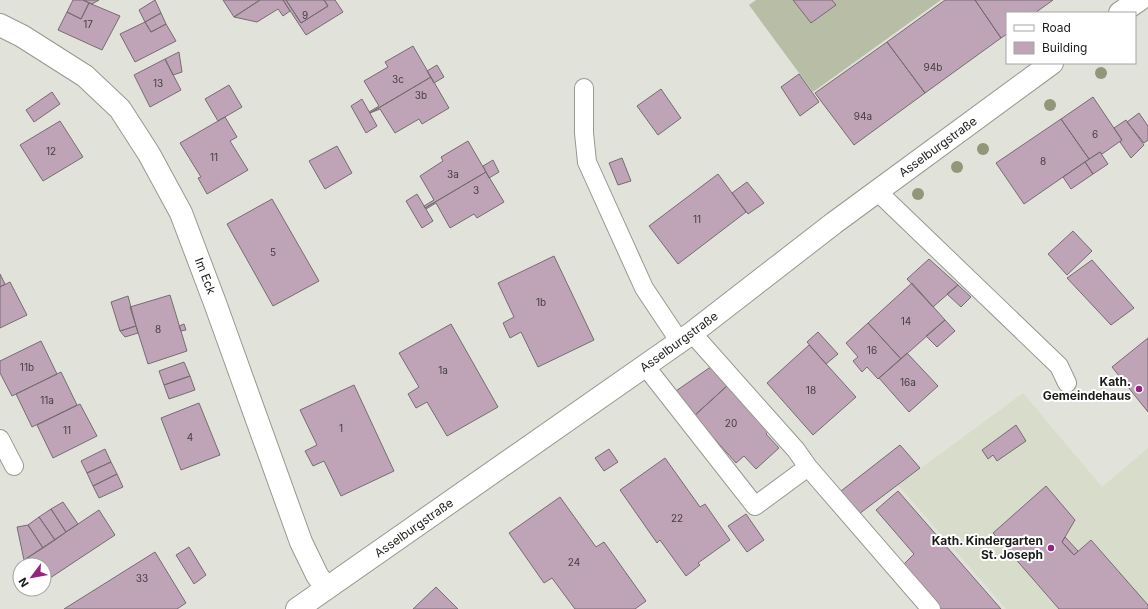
<svg xmlns="http://www.w3.org/2000/svg" width="1148" height="609" viewBox="0 0 1148 609" font-family="Inter,sans-serif">
  <rect width="100%" height="100%" fill="#e1e3da"/>
  <path fill="#d8dccb" d="M1023 393 1102 487 1148 448V609H1006L898 485Z"/>
  <path fill="#b8bea5" d="M756 0H941L813 92 749 5Z"/>
  <path fill="#bfa3b6" stroke="#756d72" d="M73 0H83L89 3 81 19 67 12Z
    M83 0H99L92 4Z
    M155 0 161 13 145 22 139 10Z
    M223 0H260L234 17Z
    M260 0H283L290 11 283 16 278 9 257 22 234 17Z
    M283 0H286L301 23 328 6 324 0H335L343 12 306 35Z
    M286 0H324L328 6 301 23Z
    M793 0H832L836 5 811 23Z
    M945 0H975L1001 38 925 93 887 42Z
    M975 0H1053L1035 13H1007V34L1001 38Z
    M89 3 120 16 102 50 58 30 67 12 81 19Z
    M161 13 166 24 151 32 145 22Z
    M145 22 151 32 166 24 176 41 135 62 120 34Z
    M887 42 925 93 854 145 815 93Z
    M413 46 431 77 370 113 369 112 379 106 364 81 388 67 385 62Z
    M179 52 182 72 173 75 165 59Z
    M165 59 181 90 150 107 134 75Z
    M437 65 444 77 434 83 427 71Z
    M799 74 819 102 800 116 781 87Z
    M431 77 449 108 422 124 419 119 395 133 380 109 370 113Z
    M229 85 242 107 218 121 205 99Z
    M661 89 681 118 658 135 637 106Z
    M52 92 60 104 34 122 26 110Z
    M1093 97 1122 140 1102 154 1100 152 1089 159 1061 119Z
    M362 99 377 126 366 133 351 106Z
    M1139 113 1148 126V140L1144 143 1127 122Z
    M225 117 237 137 230 141 248 170 207 194 198 178 201 177 180 143Z
    M1061 119 1089 159 1024 204 996 163Z
    M1126 120 1144 145 1131 158 1120 142 1122 140 1114 128Z
    M60 121 83 157 43 181 20 145Z
    M468 141 486 172 425 208 424 206 434 200 420 176 443 161 441 157Z
    M337 146 352 173 325 189 309 161Z
    M1100 152 1108 164 1093 174 1085 162Z
    M622 158 631 181 618 185 609 163Z
    M493 160 499 172 489 178 483 166Z
    M1085 162 1093 174 1071 189 1063 177Z
    M486 172 504 202 477 218 474 214 450 228 436 203 426 209 425 208Z
    M718 174 746 212 678 264 649 226Z
    M747 182 764 203 748 214 732 193Z
    M417 194 433 221 422 228 406 201Z
    M272 199 319 281 273 306 227 224Z
    M1073 231 1092 251 1067 275 1048 254Z
    M554 256 594 340 538 367 521 332 510 338 503 323 514 317 498 283Z
    M929 259 958 285 933 307 907 279Z
    M1092 260 1134 308 1111 325 1067 278Z
    M0 274 5 284 0 287Z
    M10 282 27 315 0 328V287Z
    M912 283 945 320 901 359 868 323Z
    M958 285 971 297 961 307 947 294Z
    M170 295 187 351 148 364 130 307Z
    M128 296 136 326 120 331 111 302Z
    M945 320 955 331 937 347 926 336Z
    M868 323 901 359 878 379 867 367 862 372 853 361 858 357 846 343Z
    M184 324 186 330 181 331 179 326Z
    M451 324 498 407 447 436 427 402 416 408 408 394 419 387 399 353Z
    M136 326 138 333 125 337 120 331Z
    M818 332 838 354 826 364 807 342Z
    M1148 338V412L1112 367Z
    M41 341 57 374 12 396 0 373V361Z
    M809 345 856 397 813 435 767 383Z
    M907 353 938 386 909 412 879 378Z
    M184 362 190 376 164 385 159 371Z
    M712 366 728 385 694 416 673 393Z
    M61 372 77 405 32 427 16 394Z
    M190 376 195 390 169 399 164 385Z
    M354 385 394 471 341 496 324 461 313 466 305 451 317 445 300 410Z
    M728 385 769 431 766 434 779 448 756 469 744 456 736 463 694 416Z
    M199 403 220 455 181 470 161 418Z
    M80 404 97 436 53 458 37 425Z
    M1016 425 1026 441 997 461 993 455 988 459 982 450Z
    M900 445 920 468 859 514 841 491Z
    M105 449 111 462 87 473 81 461Z
    M609 449 618 462 604 471 595 458Z
    M665 458 700 507 705 504 730 540 698 563 700 565 686 576 660 540 657 543 620 490Z
    M111 462 117 474 93 486 87 473Z
    M117 474 123 487 99 498 93 486Z
    M1046 486 1075 520 1062 542 1074 555 1091 540 1148 605V609H1059L993 533Z
    M898 491 1001 609H940L902 566 914 554 876 510Z
    M560 497 596 547 604 542 646 601 635 609H575L552 578 544 583 509 533Z
    M63 502 78 524 66 532 51 509Z
    M51 509 66 532 55 540 39 517Z
    M99 510 115 535 44 582V565H27L24 560Z
    M746 514 764 540 747 552 728 526Z
    M39 517 55 540 43 548 28 525Z
    M28 525 43 548 24 560 17 527Z
    M1065 537 1078 551 1074 555 1062 542Z
    M189 547 206 575 194 584 176 555Z
    M155 552 186 603 177 609H64Z
    M436 587 458 609H413Z"/>
  <g fill="none" stroke-linecap="round" stroke-linejoin="round">
    <defs>
      <path id="lane" d="M584 88V133L587 162 644 288 680 342
        M877 191 1059 366 1067 383
        M646 367 755 506 808 467 796 450 692 333
        M0 439 14 466
        M808 467 931 609"/>
      <path id="street" d="M1120 13 1139 0
        M0 25 22 36 85 76 120 109 149 154 181 213 215 303 301 542 317 575 326 588
        M297 609 692 333 834 223 1052 63"/>
    </defs>
    <use href="#lane" stroke="#969990" stroke-width="20"/>
    <use href="#street" stroke="#969990" stroke-width="24"/>
    <use href="#lane" stroke="#fff" stroke-width="18"/>
    <use href="#street" stroke="#fff" stroke-width="22"/>
  </g>
  <g fill="#919778">
    <circle cx="1101" cy="73" r="6"/>
    <circle cx="1050" cy="105" r="6"/>
    <circle cx="983" cy="149" r="6"/>
    <circle cx="957" cy="167" r="6"/>
    <circle cx="918" cy="194" r="6"/>
  </g>
  <g fill="#97227f" stroke="#fff" stroke-width="1.5">
    <circle cx="1139" cy="389" r="4"/>
    <circle cx="1051" cy="548" r="4"/>
  </g>
  <g text-anchor="middle" stroke-width="4" stroke-linejoin="round" paint-order="stroke">
    <g font-size="10" fill="#453e41">
      <text x="305" y="19">9</text>
      <text x="88" y="28">17</text>
      <text x="933" y="71">94b</text>
      <text x="398" y="83">3c</text>
      <text x="158" y="87">13</text>
      <text x="421" y="99">3b</text>
      <text x="863" y="120">94a</text>
      <text x="1095" y="138">6</text>
      <text x="51" y="155">12</text>
      <text x="214" y="161">11</text>
      <text x="1043" y="165">8</text>
      <text x="453" y="178">3a</text>
      <text x="476" y="194">3</text>
      <text x="697" y="223">11</text>
      <text x="273" y="256">5</text>
      <text x="541" y="306">1b</text>
      <text x="906" y="325">14</text>
      <text x="158" y="333">8</text>
      <text x="872" y="354">16</text>
      <text x="27" y="371">11b</text>
      <text x="443" y="374">1a</text>
      <text x="908" y="386">16a</text>
      <text x="811" y="394">18</text>
      <text x="47" y="404">11a</text>
      <text x="731" y="427">20</text>
      <text x="341" y="432">1</text>
      <text x="67" y="434">11</text>
      <text x="190" y="441">4</text>
      <text x="677" y="522">22</text>
      <text x="574" y="566">24</text>
      <text x="142" y="582">33</text>
    </g>
    <g font-size="12" fill="#1c1d1a" stroke="#fff">
      <text transform="translate(938 147) rotate(-36)" y="4">Asselburgstraße</text>
      <text transform="translate(205 276) rotate(69)" y="4">Im Eck</text>
      <text transform="translate(679 342) rotate(-36)" y="4">Asselburgstraße</text>
      <text transform="translate(414 528) rotate(-35)" y="4">Asselburgstraße</text>
    </g>
    <g font-size="12" font-weight="bold" fill="#1c1d1a" stroke="#fff" text-anchor="end">
      <text x="1131" y="386">Kath.<tspan x="1131" dy="14">Gemeindehaus</tspan></text>
      <text x="1043" y="545">Kath. Kindergarten<tspan x="1043" dy="14">St. Joseph</tspan></text>
    </g>
  </g>
  <rect x="1006" y="12" width="130" height="52" fill="#ffffff" stroke="#a4a5a3"/>
  <rect x="1014" y="25" width="20" height="6" fill="#ffffff" stroke="#a4a5a3"/>
  <text x="1042" y="32" font-size="12" fill="#1c1d1a">Road</text>
  <rect x="1014" y="42" width="20" height="12" fill="#bfa3b6" stroke="#a4a5a3"/>
  <text x="1042" y="52" font-size="12" fill="#1c1d1a">Building</text>
  <g transform="translate(32 577) rotate(238)"><circle r="19" fill="#ffffff" stroke="#a4a5a3"/>
  <path d="M0-3L7 15L0 10L-7 15Z" fill="#97227f"/>
  <text y="-6" font-size="11" font-weight="bold" text-anchor="middle" fill="#1c1d1a">N</text>
  </g>
</svg>
